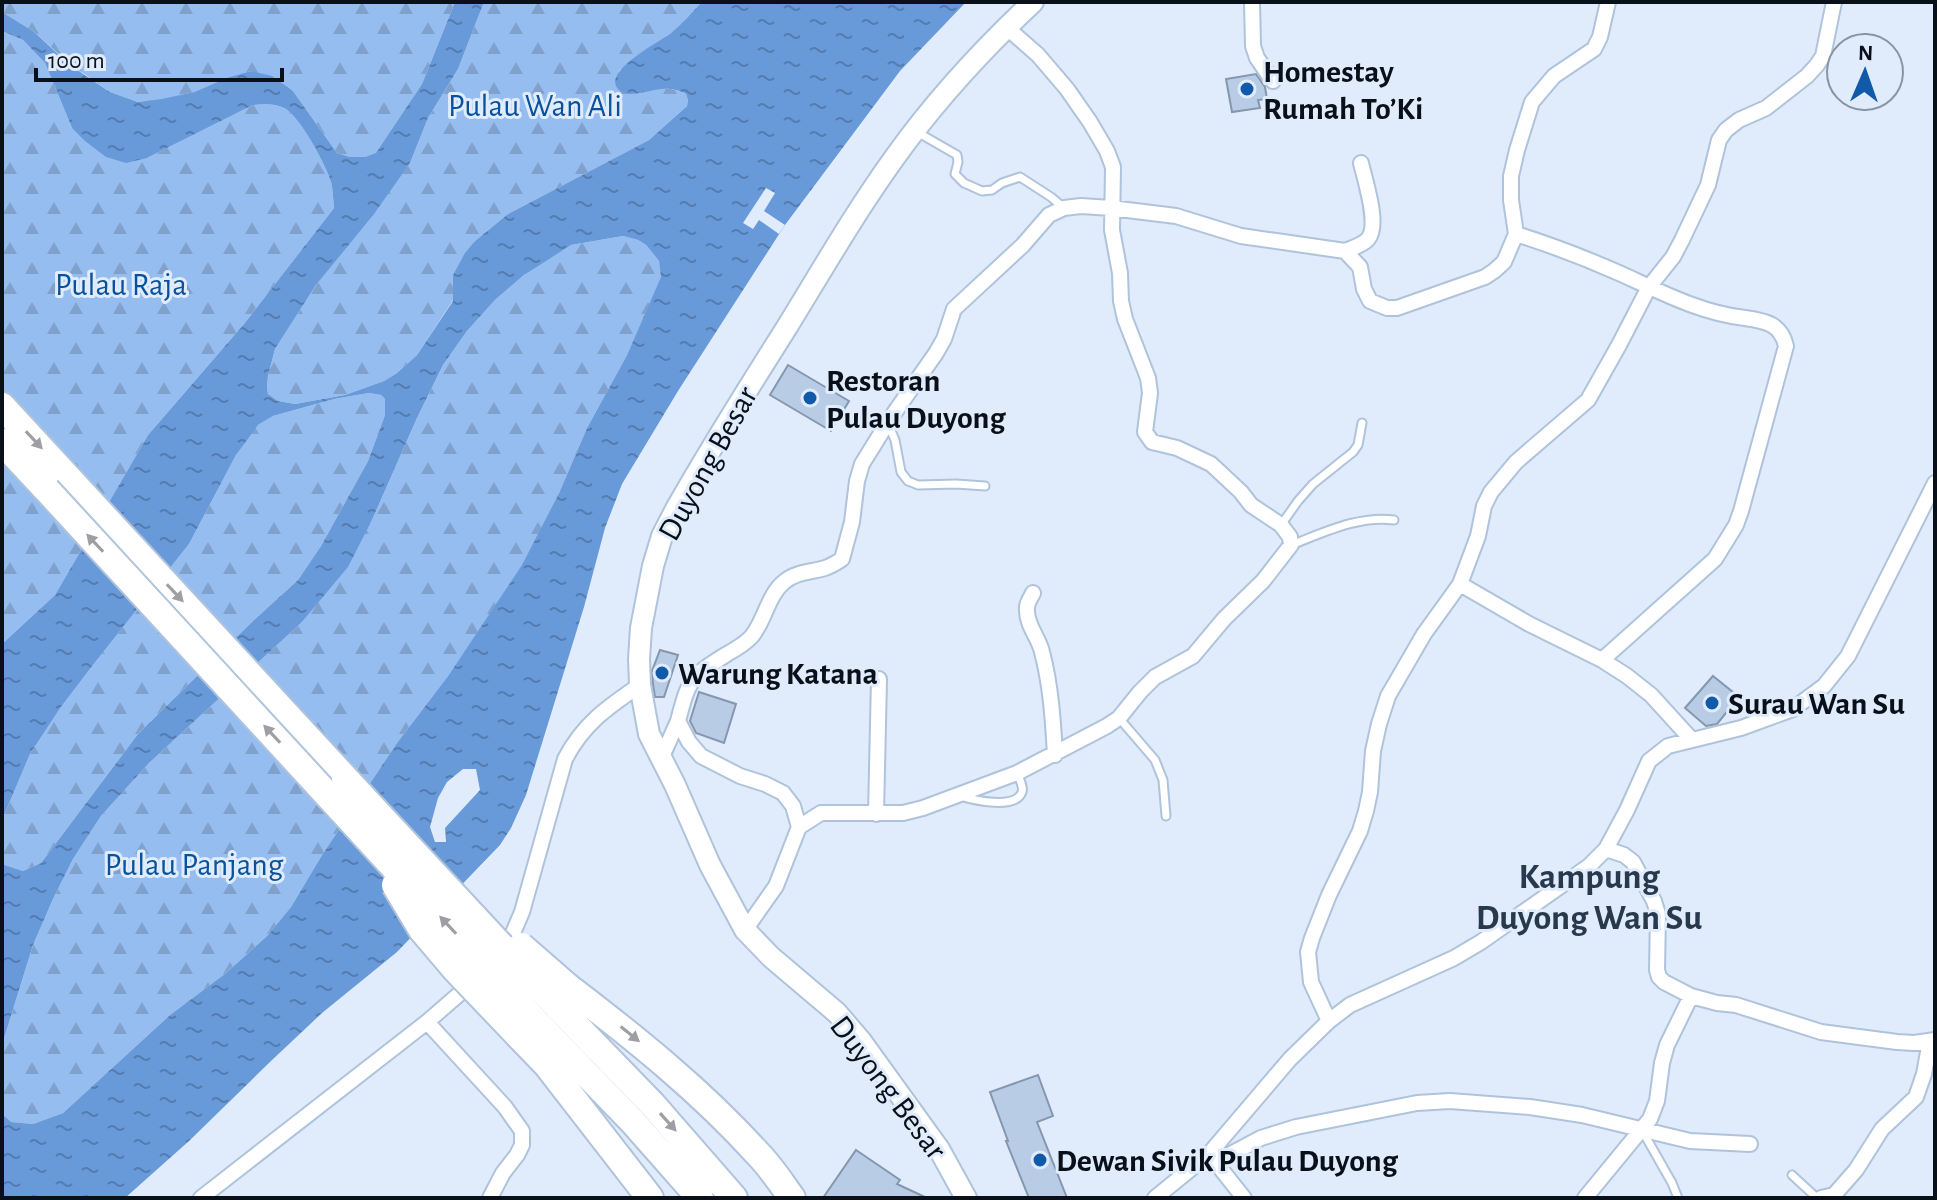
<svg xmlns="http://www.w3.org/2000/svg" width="1937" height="1200" viewBox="0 0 1937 1200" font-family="'Alegreya Sans',sans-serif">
  <defs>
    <pattern id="forest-firs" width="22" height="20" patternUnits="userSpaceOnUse" patternTransform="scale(2)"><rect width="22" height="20" fill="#96bdef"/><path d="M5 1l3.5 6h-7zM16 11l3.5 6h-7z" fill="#80a1cc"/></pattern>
    <pattern id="water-ripples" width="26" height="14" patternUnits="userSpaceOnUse" patternTransform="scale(2)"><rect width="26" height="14" fill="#689ada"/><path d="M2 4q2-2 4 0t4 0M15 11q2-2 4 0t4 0" fill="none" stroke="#547cb0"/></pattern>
  </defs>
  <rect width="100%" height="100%" fill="#e0ecfc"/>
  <path fill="url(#forest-firs)" d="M2 2H455L422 84 376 154 365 157H350L337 153 293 91 251 71 229 77 194 92 162 100 138 102 110 92 70 64 33 31 2 12Z
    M484 2H702L674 31 638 55 619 71 635 93C653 89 669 85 686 94L688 100 687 106 649 140 508 214 475 241 453 275V300L417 355 397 373 384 381 345 395 295 404 278 401 268 394 267 387 268 376 275 349 316 285 410 163 428 118 458 69Z
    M2 31 23 40 45 63 72 128 147 158 253 105C263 104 274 103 284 108 299 115 326 165 331 182 333 190 333 199 334 208L244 324 148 435 55 595 2 644Z
    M623 236 638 240 646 245 659 261 662 277 627 355 587 428 559 493 523 565 448 676 397 743 322 855 291 907 267 936 226 973 170 1015 63 1113 33 1124 10 1122 2 1114V1045L33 945 53 899 73 859 101 816 149 763 301 623 372 520 417 418 443 365 467 331 495 300 524 275 545 260 571 245Z
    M369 393 381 395 385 399V415L368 461 321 546 298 580 254 620 138 734 41 863 23 871 2 864V820L30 754 61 707 93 665 189 544 236 455 248 436 258 425 273 416 334 399Z"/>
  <path fill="url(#water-ripples)" fill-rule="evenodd" d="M455 2H484L458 69 428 118 410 163 374 214 316 285 275 349 268 376 267 387 268 394 278 401 295 404 345 395 384 381 397 373 417 355 453 301V275L465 253 475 241 508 214 649 140 687 106 688 100 686 94C661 81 647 97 625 93 621 92 618 90 616 86 608 68 659 42 671 33 682 24 692 12 702 2H966L900 71 785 225 678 391 622 484 605 528 584 607 526 795 511 828 500 845 397 952 322 1013 271 1061 189 1141 125 1198H2V1114L11 1122 33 1124 63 1113 170 1015 226 973 267 936 291 907 322 855 397 743 448 676 522 565 559 493 587 428 627 355 661 277 659 261 646 245 638 240 623 236 571 245 524 275 495 300 467 331 443 365 417 418 372 520 348 567 301 623 149 763 101 816 73 859 53 899 33 945 2 1045V864L23 871 41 863 138 734 254 620 298 580 321 546 368 461 385 415V399L381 395 369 393 334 399 273 416 258 425 236 455 189 544 93 665 61 707 30 754 2 820V644L55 595 148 435 244 324 334 208C333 199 333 190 331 182 326 165 299 115 284 108 274 103 263 104 253 105L147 158 126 163 106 157 85 141 72 128 45 63 23 40 2 31V12L33 31 69 64 86 76 110 92 138 102 162 99 194 92 229 77 251 71 272 76 293 91 337 153 350 157H365L376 153 422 84ZM463 769H476L480 790 445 828 446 842H435L430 827 438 798 447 782Z"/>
  <path fill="#e0ecfc" d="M766 188 775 193 764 211 785 225 779 234 759 220 753 229 743 223Z"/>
  <path fill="#b8cce5" stroke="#8597af" stroke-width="2" d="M1256 74 1265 87 1267 99 1258 100 1260 108 1232 112 1226 79Z
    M788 365 849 401 831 431 770 395Z
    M660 650 678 655 664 697H655L653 684 652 671Z
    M1713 676 1739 697 1717 724 1706 726 1685 708Z
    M699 692 736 704 724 743 696 733 690 721Z
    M1038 1075 1053 1116 1037 1122 1067 1198H1029L1006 1141H1008L990 1092Z
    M856 1150 900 1180 897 1184 927 1198H823Z"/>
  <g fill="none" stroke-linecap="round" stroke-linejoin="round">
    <defs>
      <path id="lane" d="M917 132 957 155 958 162 955 174 964 183 982 191 992 190 1002 183 1020 177 1051 197 1064 208
        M888 424 895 440 901 472 908 481 918 485 956 484 985 486
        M1281 525 1298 501 1313 484 1353 452 1358 445 1362 423
        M1291 545C1323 533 1359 515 1394 520
        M1119 718 1155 760 1163 780 1166 816
        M960 796C973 800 1016 810 1022 792 1024 787 1019 778 1017 773
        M1643 1132 1672 1183 1678 1198
        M1792 1175 1817 1198"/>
      <path id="street" d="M1252 2 1253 46 1257 58 1273 81
        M1516 234C1551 245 1585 258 1619 273 1659 291 1700 313 1745 318 1766 321 1781 324 1786 346L1741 511 1736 525 1715 559 1602 660
        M1345 251C1352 248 1363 245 1368 239 1380 225 1365 181 1361 163
        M1460 584 1529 624 1602 660 1627 676 1651 695 1692 740
        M1033 593C1030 599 1026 604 1027 611 1027 626 1039 638 1042 652 1051 686 1053 721 1055 755
        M678 721C689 679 690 677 727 654 736 649 746 643 752 636 765 620 768 595 784 582 795 572 812 572 825 568 831 566 836 563 842 559L852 522 857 481 862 464 888 422 936 353 944 339 954 309 1023 245 1049 215 1064 208 1081 206 1111 208 1176 216 1241 236 1345 251 1360 267 1364 289 1370 301 1387 308H1397L1485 277 1494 271 1504 262 1516 234 1511 200V176L1517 150 1532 102 1554 76 1594 49 1600 37 1608 2
        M661 759 678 721 689 742 701 756 740 776 765 784 783 793 793 806 799 827
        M876 814 879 679
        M1606 849 1624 855 1633 862 1654 901 1658 914 1657 970 1659 977 1664 982 1691 996 1717 1003 1736 1005 1821 1032 1897 1042 1914 1043 1935 1040
        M745 930 776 886 799 827 821 813H903L923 808 1017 773 1107 726 1119 718 1140 692 1155 677 1193 656 1224 619 1263 581 1291 545 1290 537 1281 525 1251 505 1241 492 1211 464 1177 448 1152 442 1145 432 1150 393 1148 378 1125 319 1121 301 1120 273 1112 230 1113 167 1107 151 1090 122 1067 89 1038 55 1006 27
        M500 952 513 933 522 912 565 759C584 723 608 707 640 685
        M1329 1021 1311 982 1308 952 1312 938 1329 895 1360 831 1366 811 1370 792 1373 751 1379 724 1388 696 1424 634 1460 584 1478 536 1484 506 1491 492 1516 462 1588 400 1619 345 1649 287 1673 257 1682 240 1708 185 1719 140 1726 130 1739 120 1766 108 1807 76 1817 65 1823 56 1834 2
        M427 1022 505 1107 522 1131V1145L517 1155 503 1173 490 1198
        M1209 1154 1244 1198
        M1216 1162 1261 1138 1296 1127 1417 1103 1450 1101 1530 1107 1582 1115 1690 1141 1750 1144
        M201 1198 427 1022 473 982
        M1155 1198 1209 1154 1290 1059 1329 1021 1350 1005 1454 958 1481 942 1589 866 1606 849 1627 810 1649 761 1668 746 1741 728 1793 709 1824 686 1848 656 1935 483
        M1585 1198 1650 1119 1657 1101 1662 1063 1667 1045 1691 996
        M1821 1198 1834 1195 1856 1170 1882 1129 1916 1097 1924 1074 1930 1041"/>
      <path id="secondary" d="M966 1198 939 1149 861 1041 837 1013 771 957 745 930 710 865 675 785 649 734 640 685 639 659 641 628 653 566 662 536 676 509C711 447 749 387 787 327 822 270 856 211 895 157 935 101 983 49 1033 2"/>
      <path id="highway" d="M2 406 345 778
        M2 442 47 490
        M568 987C635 1038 701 1091 758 1154 771 1167 781 1183 792 1198
        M556 1005 653 1105 734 1198
        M538 1024 633 1122 700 1198
        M519 1036 547 1065 650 1198"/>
    </defs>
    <use href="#lane" stroke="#afc3db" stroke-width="11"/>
    <use href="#street" stroke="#afc3db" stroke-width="18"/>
    <use href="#secondary" stroke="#afc3db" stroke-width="24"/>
    <use href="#highway" stroke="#afc3db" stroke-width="30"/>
    <use href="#lane" stroke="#fff" stroke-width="7"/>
    <use href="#street" stroke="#fff" stroke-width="14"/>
    <use href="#secondary" stroke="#fff" stroke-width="20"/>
    <use href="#highway" stroke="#fff" stroke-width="26"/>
    <defs>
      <path id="highway-bridge" d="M47 490 538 1024
        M345 778 556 1005
        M395 885 422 930 456 970 519 1036
        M521 946 568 987"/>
    </defs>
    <use href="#highway-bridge" stroke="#afc3db" stroke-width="30" stroke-linecap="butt"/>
    <use href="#highway-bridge" stroke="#fff" stroke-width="26"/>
  </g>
  <defs><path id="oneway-solid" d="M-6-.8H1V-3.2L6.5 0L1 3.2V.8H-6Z" transform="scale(2)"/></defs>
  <g fill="#9d9fa3">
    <use href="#oneway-solid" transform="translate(34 440) rotate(47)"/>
    <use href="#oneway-solid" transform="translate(95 543) rotate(-133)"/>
    <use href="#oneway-solid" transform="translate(175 593) rotate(47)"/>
    <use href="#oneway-solid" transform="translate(272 734) rotate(-133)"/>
    <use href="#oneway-solid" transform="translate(448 925) rotate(-133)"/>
    <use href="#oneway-solid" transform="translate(630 1034) rotate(39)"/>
    <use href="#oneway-solid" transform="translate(668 1122) rotate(48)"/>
  </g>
  <g fill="#115aaa" stroke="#e0ecfc" stroke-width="3">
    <circle cx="1247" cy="89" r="8"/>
    <circle cx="810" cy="398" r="8"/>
    <circle cx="662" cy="673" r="8"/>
    <circle cx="1712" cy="703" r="8"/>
    <circle cx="1040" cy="1160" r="8"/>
  </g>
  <g text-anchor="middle" stroke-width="6" stroke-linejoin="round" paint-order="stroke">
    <g font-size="32" font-weight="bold" fill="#0a1019" stroke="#e0ecfc" text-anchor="start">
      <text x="1263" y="82">Homestay<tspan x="1263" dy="37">Rumah To’Ki</tspan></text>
      <text x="826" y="391">Restoran<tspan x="826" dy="37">Pulau Duyong</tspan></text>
      <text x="678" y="684">Warung Katana</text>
      <text x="1728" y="714">Surau Wan Su</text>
      <text x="1056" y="1171">Dewan Sivik Pulau Duyong</text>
    </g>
    <g font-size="32" fill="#08529d" stroke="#e0ecfc">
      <text x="535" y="116">Pulau Wan Ali</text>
      <text x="121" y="295">Pulau Raja</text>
      <text x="194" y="875">Pulau Panjang</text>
    </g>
    <g font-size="32" fill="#0a1019" stroke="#e0ecfc">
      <text transform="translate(707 463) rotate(-61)" y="11">Duyong Besar</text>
      <text transform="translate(889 1087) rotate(53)" y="11">Duyong Besar</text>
    </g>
    <g font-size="36" font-weight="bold" fill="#29394d" stroke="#e0ecfc">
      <text x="1589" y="888">Kampung<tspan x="1589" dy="41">Duyong Wan Su</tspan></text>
    </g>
  </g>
  <rect width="1937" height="1200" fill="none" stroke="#0a1019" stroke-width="8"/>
  <g transform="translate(1865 72) rotate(2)"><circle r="38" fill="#e0ecfc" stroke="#8a94a1" stroke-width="2"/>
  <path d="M0-6L14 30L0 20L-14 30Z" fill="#115aaa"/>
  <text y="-12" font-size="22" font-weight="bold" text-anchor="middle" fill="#0a1019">N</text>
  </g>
  <path d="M36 68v12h246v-12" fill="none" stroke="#0a1019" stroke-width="4"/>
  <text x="48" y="68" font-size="24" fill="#0a1019" stroke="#e0ecfc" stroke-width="6" paint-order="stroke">100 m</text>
</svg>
